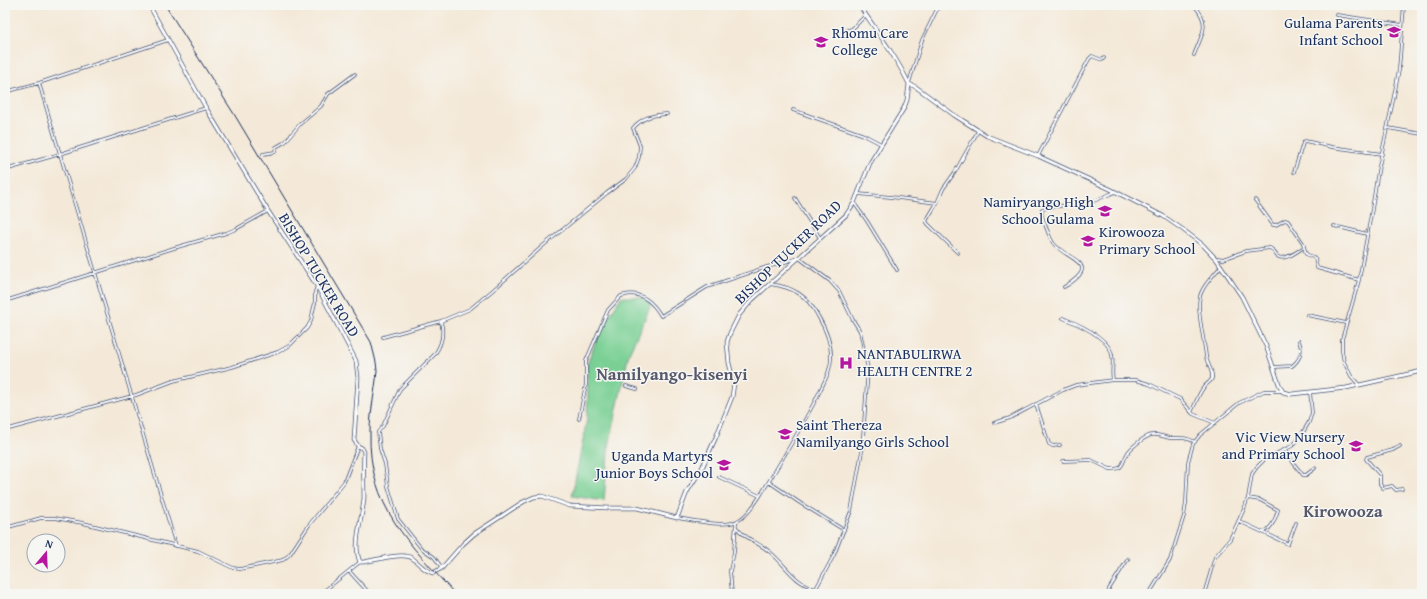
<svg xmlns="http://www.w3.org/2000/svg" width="1427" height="599" viewBox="0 0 1427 599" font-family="'Gentium Book Plus',serif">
  <rect width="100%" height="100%" fill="#f6f6f2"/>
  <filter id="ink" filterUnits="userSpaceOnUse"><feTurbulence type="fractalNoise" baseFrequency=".025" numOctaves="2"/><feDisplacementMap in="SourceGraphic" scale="8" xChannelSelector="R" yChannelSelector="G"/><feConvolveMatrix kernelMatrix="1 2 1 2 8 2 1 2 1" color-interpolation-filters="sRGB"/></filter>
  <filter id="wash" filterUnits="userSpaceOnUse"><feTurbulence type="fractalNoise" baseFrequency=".012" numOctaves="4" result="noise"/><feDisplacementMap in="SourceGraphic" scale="16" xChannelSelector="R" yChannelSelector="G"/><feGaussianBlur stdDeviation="0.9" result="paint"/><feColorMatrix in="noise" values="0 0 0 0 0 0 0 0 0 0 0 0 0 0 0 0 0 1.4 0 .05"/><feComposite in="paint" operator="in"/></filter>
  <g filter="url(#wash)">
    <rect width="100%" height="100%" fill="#f4e9d8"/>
    <path fill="#7ad094" stroke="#4a8079" d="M621 297H641L651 305 629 353 608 451 604 501 572 496 587 419 588 391 587 365 599 333Z"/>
  </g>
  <g filter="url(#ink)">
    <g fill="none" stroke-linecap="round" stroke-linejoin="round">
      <defs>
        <path id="street" d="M1194 5C1212 25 1201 35 1194 55
          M1337 15 1402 25
          M844 31 852 29 866 15
          M39 83 176 546
          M909 83 922 40 939 5
          M5 92 39 83 168 40
          M793 110 864 135 881 144
          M1388 128 1422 134
          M263 154 275 152 276 147 285 142 300 124 312 114 321 106 328 94 355 74
          M1038 156 1089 59 1092 56 1102 60 1104 58
          M5 170 60 154 206 108
          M1294 172 1303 143 1305 141 1332 147 1382 154
          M858 194 891 197 937 203
          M795 198 820 238
          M1255 200 1273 225H1276L1285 220 1288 221 1303 243 1306 254 1315 258 1317 268 1359 280
          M854 203 867 221 897 270
          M1334 226 1367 234
          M958 253 928 224 926 221 937 203 943 189 955 172 978 131
          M1218 258 1223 259 1246 251 1270 248C1274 250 1274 253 1277 256 1284 262 1298 251 1304 247
          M1064 287C1104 263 1067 260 1054 244 1050 239 1048 232 1046 227 1044 221 1040 215 1042 209L1049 207 1089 203 1115 192
          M5 301 174 248 226 233 236 229 268 211
          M1307 315 1346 323
          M1063 318C1078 324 1109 337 1112 355 1114 363 1111 371 1113 380
          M441 322C444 333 442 344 435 354L400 389 383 426 378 432 380 449 385 464 388 486 398 519 421 548 434 557 442 568
          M383 337 441 321 470 309 493 290 544 245 607 193 626 179 635 168 639 157 640 146 633 128C643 117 652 115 667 114
          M1274 367 1292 366C1300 360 1303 351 1299 341
          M1359 385 1351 376 1344 362 1342 351V339L1359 280 1372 209 1378 171 1394 96 1399 70 1404 5
          M626 386 637 389
          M1036 404 1049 444 1053 446 1060 445
          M1191 412C1196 404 1198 394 1204 387 1206 384 1211 382 1212 378 1213 370 1207 364 1206 357 1205 341 1194 304 1202 291 1206 282 1215 274 1221 266
          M579 419 586 384V361L608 310 621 296C639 290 652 301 661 316L707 287 767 267 799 258 830 281 839 291 853 320 860 331 868 369 862 451 851 511 834 555 813 594
          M994 423 1010 418 1063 390 1076 385 1113 380H1136L1149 384 1180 399 1193 414 1215 423
          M5 430 136 395 173 381 232 367 278 352 289 346 307 328 311 321 313 311 315 303V292L317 286
          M1400 446 1393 450 1367 457 1366 459 1380 475V484L1383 488 1392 486 1396 490 1402 489
          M1285 450 1295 465 1303 475H1306L1315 468
          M1063 461 1091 460 1110 469C1113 469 1117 469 1119 468 1124 465 1124 458 1127 454 1130 448 1145 436 1152 435 1158 434 1164 437 1170 438 1180 438 1186 437 1195 442
          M719 477 760 496
          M769 482 800 503 844 530
          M1248 498 1260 500 1278 510C1276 517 1272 530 1263 532
          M677 518C691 520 725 528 737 521 747 516 754 505 760 496 779 465 798 433 815 401 821 388 830 374 831 359 832 344 825 328 818 316 807 295 793 287 770 284
          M1239 521 1288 544 1296 523
          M736 527C746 540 758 542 770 552 788 567 791 580 815 589
          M5 528 41 518H55L83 523 198 551 233 568 240 569 283 560 290 554 309 525 344 482 358 446
          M349 571 370 594
          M5 592 8 594
          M320 594 360 562
          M732 594 730 571 734 552 736 522
          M1108 594 1109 589 1128 559
          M1149 594 1170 560 1184 516 1186 503 1188 462 1193 444 1200 435 1239 403 1264 391H1282
          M1204 594 1215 557 1230 539 1244 509 1248 498 1252 474 1257 467 1265 459 1292 446 1299 439 1309 422 1312 413 1310 392"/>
        <path id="secondary" d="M149 5 206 108 268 211 317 286 353 355 356 361 358 378 354 440 358 446 362 448 364 452C363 467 364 482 364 498 363 516 352 545 360 562H364C376 560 402 552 412 558 419 563 424 571 433 573L442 568 463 544 474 534 523 502 534 497 542 496 570 506 608 508H637L677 518 687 492 702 468 716 437 732 397 734 383 729 363 727 342 730 333 739 315 752 300 846 215 854 203 870 163 904 108 907 100 909 84
          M859 5C876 30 896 56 909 84
          M909 84 916 87 954 115 987 136 1038 156 1110 189 1163 216 1182 229 1203 245 1217 260 1242 297 1266 346 1279 384 1283 392 1292 394 1346 388 1422 371"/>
      </defs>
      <use href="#street" stroke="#3c4b70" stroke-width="3.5"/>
      <use href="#secondary" stroke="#3c4b70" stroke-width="4.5"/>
      <use href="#street" stroke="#fff" stroke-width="2"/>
      <use href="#secondary" stroke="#fff" stroke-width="3"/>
      <path stroke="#1b2f5e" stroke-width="1" d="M165 5 234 114 371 342 376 362 377 371C375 392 370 412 370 432 368 507 409 543 455 594"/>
    </g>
  </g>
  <defs>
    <symbol id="school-bare" viewBox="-9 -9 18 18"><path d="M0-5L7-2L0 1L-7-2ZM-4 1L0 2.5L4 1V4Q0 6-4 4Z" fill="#b5179e" stroke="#f6f6f2" stroke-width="2.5" paint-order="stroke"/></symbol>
    <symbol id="hospital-bare" viewBox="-9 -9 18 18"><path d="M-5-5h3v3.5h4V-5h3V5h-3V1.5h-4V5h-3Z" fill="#b5179e" stroke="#f6f6f2" stroke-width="2.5" paint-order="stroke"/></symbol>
  </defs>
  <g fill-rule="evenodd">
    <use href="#school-bare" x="1384" y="22" width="20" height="20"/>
    <use href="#school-bare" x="811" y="32" width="20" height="20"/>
    <use href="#school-bare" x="1095" y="201" width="20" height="20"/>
    <use href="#school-bare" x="1078" y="231" width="20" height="20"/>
    <use href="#hospital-bare" x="836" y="353" width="20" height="20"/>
    <use href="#school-bare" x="775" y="424" width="20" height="20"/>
    <use href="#school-bare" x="1346" y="436" width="20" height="20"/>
    <use href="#school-bare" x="714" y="455" width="20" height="20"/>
  </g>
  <g text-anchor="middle" stroke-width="3" stroke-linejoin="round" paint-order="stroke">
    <g font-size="15" fill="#1b2f5e" stroke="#f6f6f2" text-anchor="end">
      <text x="1383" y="28">Gulama Parents<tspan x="1383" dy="17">Infant School</tspan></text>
      <text x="832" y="38" text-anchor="start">Rhomu Care<tspan x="832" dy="17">College</tspan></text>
      <text x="1094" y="207">Namiryango High<tspan x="1094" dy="17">School Gulama</tspan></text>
      <text x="1099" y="237" text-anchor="start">Kirowooza<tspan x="1099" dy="17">Primary School</tspan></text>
      <text x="857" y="359" text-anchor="start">NANTABULIRWA<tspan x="857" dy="17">HEALTH CENTRE 2</tspan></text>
      <text x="796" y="430" text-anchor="start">Saint Thereza<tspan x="796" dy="17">Namilyango Girls School</tspan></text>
      <text x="1345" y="442">Vic View Nursery<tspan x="1345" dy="17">and Primary School</tspan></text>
      <text x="713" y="461">Uganda Martyrs<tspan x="713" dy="17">Junior Boys School</tspan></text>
    </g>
    <g font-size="15" fill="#1b2f5e" stroke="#f6f6f2">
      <text transform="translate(788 252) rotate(-44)" y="5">BISHOP TUCKER ROAD</text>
      <text transform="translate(319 275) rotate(59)" y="5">BISHOP TUCKER ROAD</text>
    </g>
    <g font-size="17" font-weight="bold" fill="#57586b" stroke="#f6f6f2">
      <text x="672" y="380">Namilyango-kisenyi</text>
      <text x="1343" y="517">Kirowooza</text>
    </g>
  </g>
  <rect width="1427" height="599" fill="none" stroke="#f6f6f2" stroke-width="20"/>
  <g transform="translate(46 553) rotate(19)"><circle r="19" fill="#f6f6f2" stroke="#9ea6b7"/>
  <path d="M0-3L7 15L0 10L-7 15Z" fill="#b5179e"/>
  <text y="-6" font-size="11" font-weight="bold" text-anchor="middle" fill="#1b2f5e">N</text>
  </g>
</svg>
